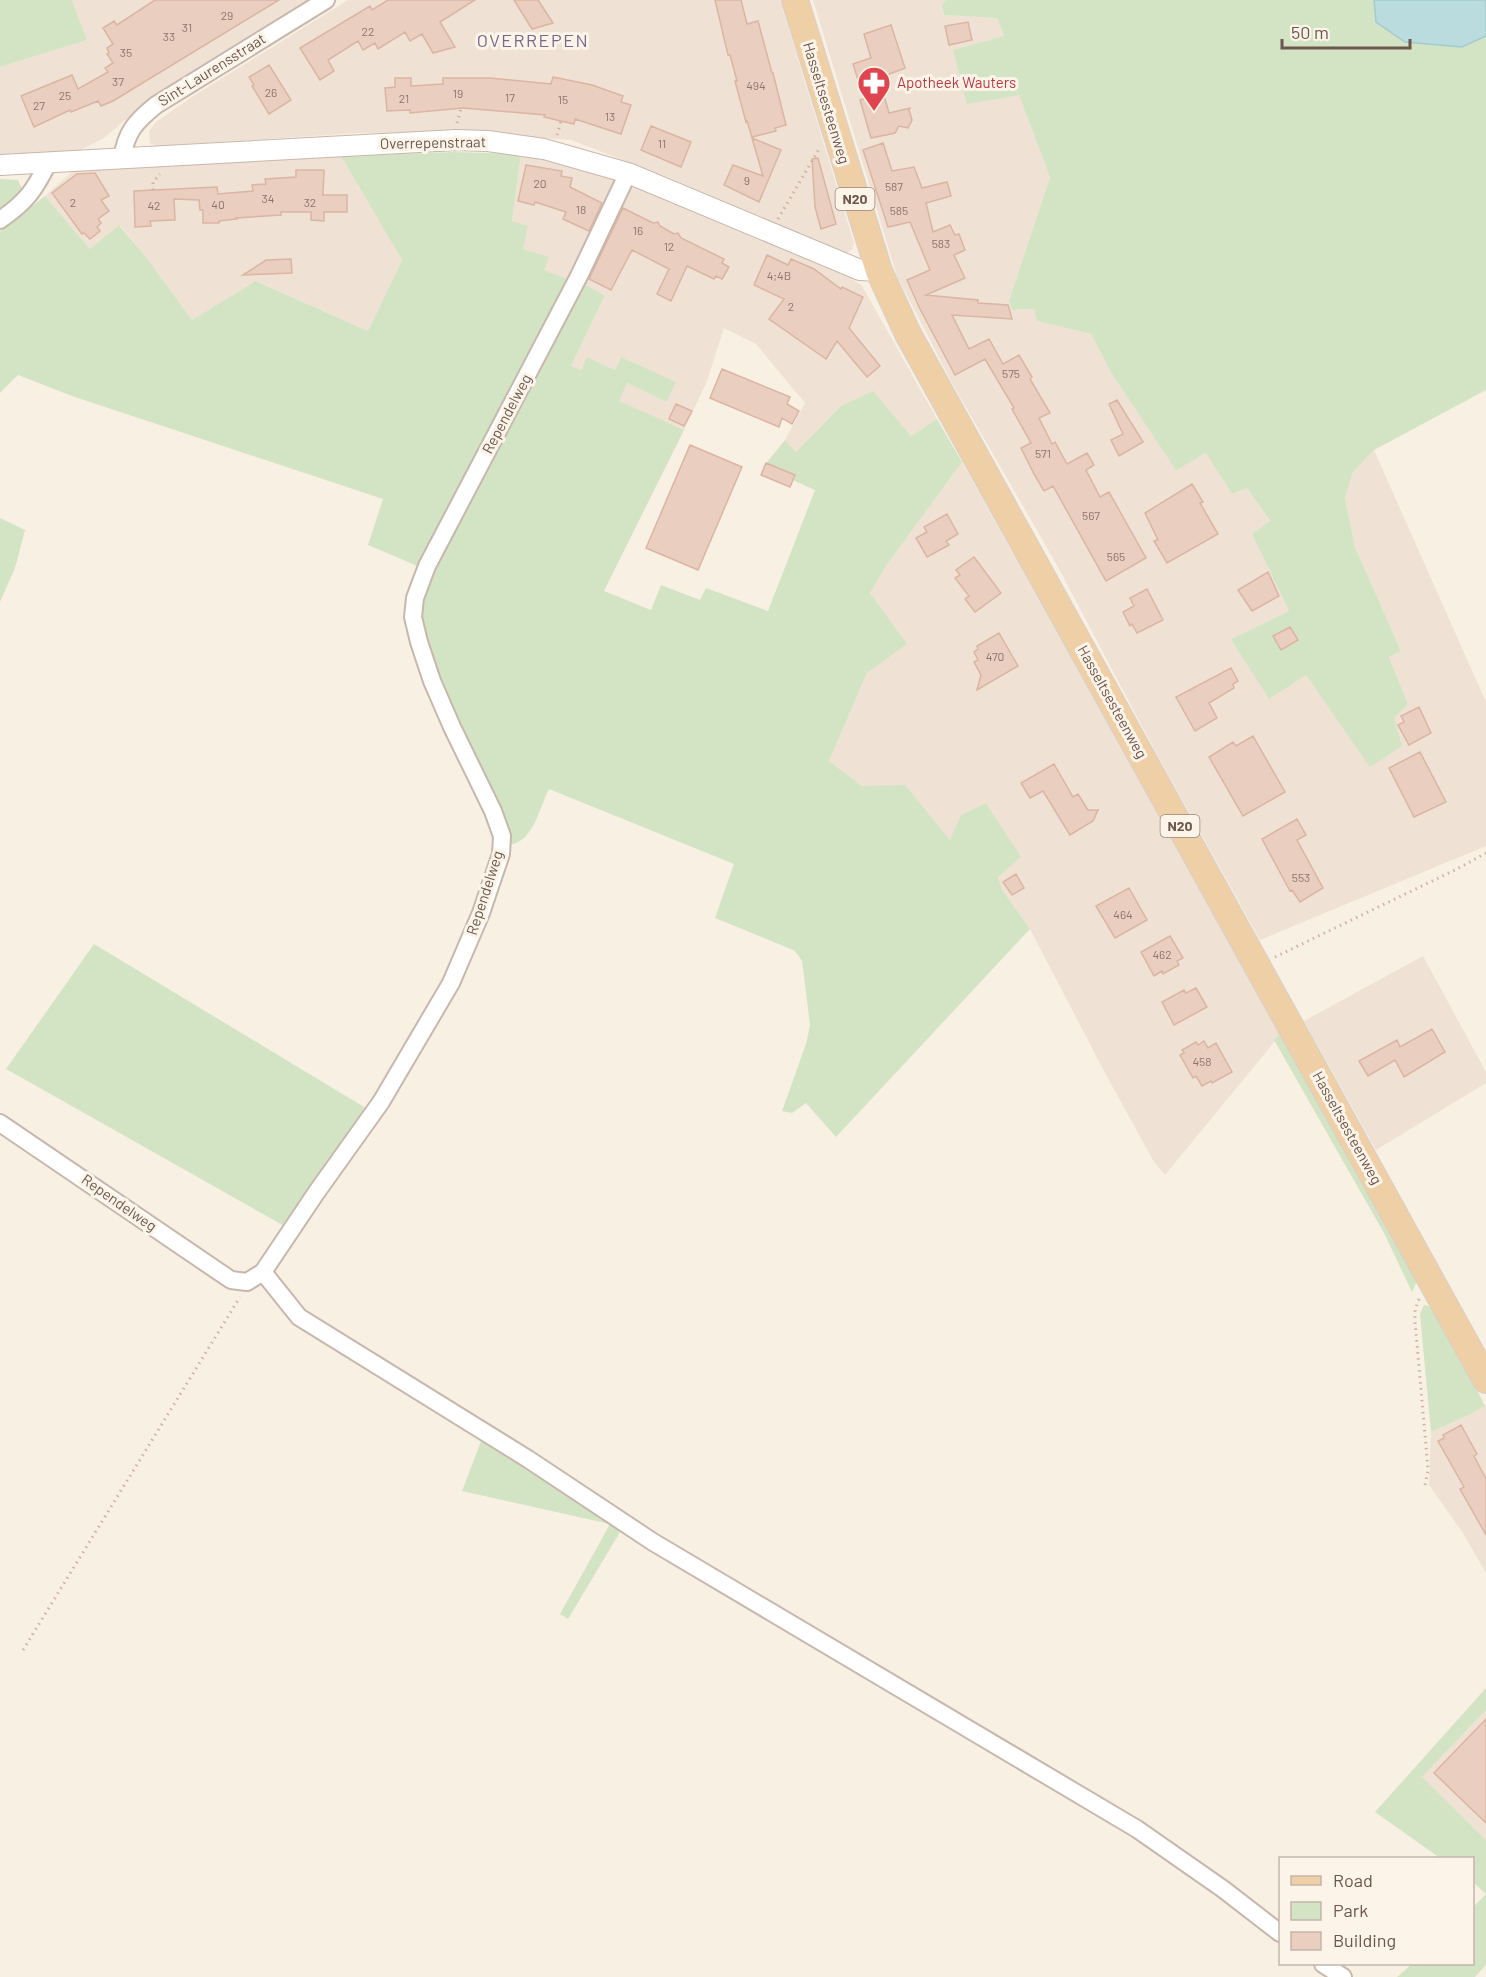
<svg xmlns="http://www.w3.org/2000/svg" width="1486" height="1977" viewBox="0 0 1486 1977" font-family="Barlow,sans-serif">
  <rect width="100%" height="100%" fill="#f9f0e4"/>
  <path fill="#efe1d3" d="M72 0H310L138 109 104 138 72 154 0 157V67L87 40Z
    M348 0H780L854 243 852 249 846 254 839 253 670 178 571 140 458 132 357 133 156 146 150 143 149 131 156 122 192 97Z
    M813 0H946L942 6 944 15 997 18 1004 36 954 50 1019 94 1050 177 1009 301 1012 310 1034 309 1038 321 1091 334 1112 374 1176 469 1206 453 1232 494 1247 488 1270 522 1252 534 1289 611 1231 639 1306 675 1371 766 1394 718 1408 704 1389 657 1401 651 1355 547 1345 498 1353 472 1374 450 1486 702V846L1260 940 1154 749 1058 567 952 383 897 276Z
    M521 154 555 162 611 178 617 183 570 280 544 270 523 249 512 221Z
    M341 156 402 260 368 331 257 281 192 320 146 257 120 225 90 249 45 196 73 171 83 169Z
    M629 183 848 276 862 286 937 419 911 436 841 406 796 452 785 440 805 403 756 344 724 328 707 381 684 430 618 402 627 383 666 402 675 382 621 357 615 370 587 357 581 370 571 366 605 297 581 282Z
    M962 462 1280 1035 1165 1175 1154 1162 1104 1071 1030 929 1003 891 998 877 986 803 962 815 950 840 905 786H862L829 761 867 673 906 644 870 593 886 566Z
    M1423 956 1486 1072V1083L1376 1150 1304 1021Z
    M1485 1406 1486 1408V1573L1463 1533 1429 1485 1431 1432 1471 1414Z
    M1486 1710V1840L1422 1777Z"/>
  <path fill="#d3e4c5" d="M0 0H72L87 40 0 67Z
    M946 0H1486V390L1374 450 1353 472 1345 498 1355 547 1401 651 1389 657 1408 704 1394 718 1402 746 1370 767 1306 675 1269 699 1231 639 1289 611 1252 534 1270 521 1247 488 1232 494 1206 453 1176 470 1112 374 1091 334 1037 321 1034 309 1012 310 1009 301 1050 177 1019 95 967 104 953 50 1004 36 997 18 944 15 942 6Z
    M454 152 521 154 512 221 528 226 523 249 549 257 544 270 570 280 422 568 368 545 383 499 72 396 18 375 0 393V231L45 196 90 249 119 225 146 257 192 320 256 281 368 331 402 260 341 156Z
    M0 179 18 180 23 191 0 208Z
    M581 282 605 296 571 366 581 370 587 357 615 370 621 357 676 382 666 402 627 383 619 401 684 430 604 591 651 610 661 585 700 600 706 588 768 611 815 490 763 467 785 440 796 452 841 406 873 391 911 436 937 419 962 462 886 566 870 593 907 644 867 673 829 761 862 786 905 785 950 840 961 815 986 803 1021 857 998 877 1003 891 1030 929 836 1137 806 1103 792 1113 782 1111 806 1044 810 1025 802 961 795 951 786 947 715 918 734 864 549 789C539 808 534 842 509 845L504 818 442 683 422 619 421 604 426 585Z
    M0 518 25 530 15 568 0 602Z
    M94 944 369 1110 286 1227 6 1069Z
    M1280 1035 1315 1092 1414 1273 1416 1283 1412 1292 1384 1233 1274 1040Z
    M1424 1305 1432 1307 1454 1344 1485 1406 1471 1414 1431 1432 1420 1314Z
    M483 1436 623 1527 568 1619 560 1614 610 1524 462 1491Z
    M1486 1688V1710L1422 1777 1486 1840V1894L1473 1882 1472 1858H1440L1375 1812Z
    M1486 1894V1965L1475 1977H1397L1412 1964H1472L1473 1907Z"/>
  <path fill="#bbdcdf" stroke="#a3cbcf" stroke-width="1.5" d="M1374 0H1486V36L1462 47 1405 42 1376 22Z"/>
  <path fill="#eacebf" stroke="#dbb5a2" stroke-width="1.5" d="M155 0H279L113 101 101 106 98 101 71 112 70 110 34 127 21 96 72 75 78 89 108 72 105 68 113 63 107 54 109 53 107 48 113 44 103 28 114 21 117 25Z
    M388 0H475L440 22 455 47 433 53 422 34 410 41 405 32 378 49 375 43 363 50 358 41 328 60 334 71 320 80 300 48 370 6 372 10Z
    M514 0H538L553 23 532 29Z
    M715 0H741L747 24 758 21 772 73H773L786 125 775 128 776 131 752 137 747 121 746 122 735 81H737L730 55H728Z
    M968 22 972 40 949 45 945 26Z
    M891 25 905 68 879 78 889 113 910 108 909 110 912 120 908 128 899 126 895 133 871 138 860 100 864 99 853 64 871 58 864 34Z
    M269 65 291 100 269 114 252 86 254 85 249 77Z
    M553 77 592 85 623 96 621 102 631 105 621 134 575 119 574 124 544 117 545 115 463 108 410 113V110L387 111 385 88 395 87V78H411V86L443 84V78H490L551 84Z
    M651 126 691 142 681 167 641 150Z
    M752 138 781 150 759 202 724 185 733 165 763 176Z
    M883 143 892 171 914 167 922 188 947 182 951 196 926 203 933 232 950 225 955 235 959 234 965 250 954 255 965 278 926 295 978 300V303L1008 305 1012 319 952 315 969 349 989 339 1003 364 1019 355 1032 377 1030 379 1050 413 1039 418 1052 444 1055 442 1067 464 1087 453 1094 465 1086 470 1100 497 1109 492 1146 558 1106 581 1053 486 1044 491 1034 474 1021 448 1031 443 1012 409 1014 408 985 359 955 375 920 309 907 280 930 270 910 222 888 227 863 150Z
    M818 158 836 224 821 229 815 207 812 159Z
    M526 165 562 171 561 176 572 178 570 187 602 203 589 231 563 219 566 212 535 202 534 205 518 201Z
    M296 170H324L323 195H347V212H324V221L311 220V212H281V215L236 218 237 219 219 221V223H203V210H200L199 200 174 199 175 220 150 221 151 226 135 227 134 191 217 187 218 194 253 191 252 185 266 184 265 179 296 177Z
    M95 173 109 196 101 200 109 211 98 219 101 223 97 227 100 231 90 239 84 233 82 234 52 193 77 174Z
    M623 208 653 223 658 222 660 226 674 234 678 233 681 238 724 259 722 263 729 267 722 279 716 276 714 279 687 266 671 301 657 294 669 269 632 250 611 290 589 279Z
    M767 255 788 265 791 259 814 269 841 289 842 287 863 297 849 328 880 366 867 377 837 341 826 359 769 319 784 299 754 285Z
    M291 259 292 273 243 275 266 260Z
    M722 369 790 397 787 404 799 411 792 424 782 418 779 427 710 398Z
    M1117 400 1143 442 1119 456 1111 440 1123 434 1109 404Z
    M676 404 692 411 684 426 669 419Z
    M690 445 742 467 698 570 646 548Z
    M766 463 795 475 790 487 761 475Z
    M1192 484 1203 502 1200 503 1218 534 1167 563 1154 541 1158 540 1145 513Z
    M947 514 958 534 946 541 949 545 927 557 916 538 927 532 924 527Z
    M974 557 1001 593 975 612 965 599 969 596 955 578 960 575 956 570Z
    M1268 572 1279 596 1252 611 1238 590Z
    M1147 589 1163 620 1137 633 1132 624 1130 626 1123 612 1134 606 1130 598Z
    M1290 627 1298 640 1281 650 1273 636Z
    M999 633 1018 666 977 690 981 675 974 662 978 660 974 652 978 649 977 646Z
    M1231 668 1238 681 1233 684 1234 688 1209 703 1217 718 1195 731 1176 697Z
    M1419 707 1431 733 1409 745 1398 725 1404 722 1401 716Z
    M1253 736 1285 792 1243 816 1209 757 1233 742 1236 746Z
    M1420 752 1446 802 1414 817 1389 768Z
    M1054 764 1073 797 1078 794 1088 810H1098L1093 821 1070 835 1043 791 1030 798 1021 783Z
    M1297 819 1306 835 1297 840 1323 888 1300 902 1292 890 1290 891 1262 839Z
    M1016 874 1024 888 1012 895 1003 882Z
    M1129 888 1147 920 1115 938 1096 906Z
    M1170 936 1183 958 1177 961 1179 965 1163 974 1162 971 1154 976 1141 952Z
    M1196 988 1207 1007 1174 1025 1162 1002 1184 990 1186 993Z
    M1432 1029 1445 1052 1404 1077 1395 1060 1368 1076 1359 1061 1397 1040 1400 1047Z
    M1204 1041 1208 1048 1216 1043 1232 1072 1212 1083 1211 1081 1202 1086 1196 1076 1193 1078 1180 1055 1184 1053 1182 1050 1196 1042 1198 1045Z
    M1461 1425 1477 1454 1474 1456 1486 1479V1535L1460 1489 1464 1487 1438 1441 1444 1438 1443 1435Z
    M1486 1719V1823L1434 1773Z"/>
  <g fill="none" stroke-linecap="round" stroke-linejoin="round">
    <defs>
      <path id="minor" d="M122 159C126 132 135 122 156 105L326 0
        M0 220C26 202 34 191 48 163
        M0 1123 231 1280 247 1282 263 1272 316 1193 381 1102 451 983 481 913 501 854 502 836 493 811 452 727 432 681 419 642 413 617 415 598 427 566 579 276 628 173
        M263 1272 299 1317 528 1459 653 1542 1137 1829 1223 1889 1280 1933
        M1323 1964 1343 1977"/>
      <path id="tertiary" d="M0 165 456 140 488 141 544 149 628 173 860 270 879 271"/>
      <path id="primary" d="M795 0 879 271 908 334 1486 1380"/>
    </defs>
    <use href="#minor" stroke="#c8b7ac" stroke-width="20"/>
    <use href="#tertiary" stroke="#c8b7ac" stroke-width="22"/>
    <use href="#primary" stroke="#d6d0cd" stroke-width="28"/>
    <path stroke="#cfb2a3" stroke-width="3" stroke-dasharray="1.5 4.5" stroke-linecap="butt" d="M457 123 461 109
      M557 135 561 121
      M153 190V182L160 174
      M778 219 819 149
      M1275 957 1457 869 1486 853
      M1419 1299 1415 1310V1322L1426 1446 1428 1470 1425 1485
      M23 1650 240 1297"/>
    <use href="#minor" stroke="#fff" stroke-width="16"/>
    <use href="#tertiary" stroke="#fff" stroke-width="20"/>
    <use href="#primary" stroke="#efcfa5" stroke-width="26"/>
  </g>
  <defs>
    <symbol id="pharmacy-pin" viewBox="-11 -11 22 30"><path d="M0 17L-7.5 6A9.5 9.5 0 1 1 7.5 6Z" fill="#e0444e" stroke="#fcf4e9"/><path d="M-2-6h4v4h4v4h-4v4h-4v-4h-4v-4h4Z" fill="#fff"/></symbol>
  </defs>
  <g fill-rule="evenodd">
    <use href="#pharmacy-pin" x="855" y="64" width="38" height="52"/>
  </g>
  <g text-anchor="middle" stroke-width="6" stroke-linejoin="round" paint-order="stroke">
    <g font-size="12" fill="#8c756a">
      <text x="227" y="20">29</text>
      <text x="187" y="32">31</text>
      <text x="368" y="36">22</text>
      <text x="169" y="41">33</text>
      <text x="126" y="57">35</text>
      <text x="118" y="86">37</text>
      <text x="756" y="90">494</text>
      <text x="271" y="97">26</text>
      <text x="458" y="98">19</text>
      <text x="65" y="100">25</text>
      <text x="510" y="102">17</text>
      <text x="404" y="103">21</text>
      <text x="563" y="104">15</text>
      <text x="39" y="110">27</text>
      <text x="610" y="121">13</text>
      <text x="662" y="148">11</text>
      <text x="747" y="185">9</text>
      <text x="540" y="188">20</text>
      <text x="894" y="191">587</text>
      <text x="268" y="203">34</text>
      <text x="73" y="207">2</text>
      <text x="310" y="207">32</text>
      <text x="218" y="209">40</text>
      <text x="154" y="210">42</text>
      <text x="581" y="214">18</text>
      <text x="899" y="215">585</text>
      <text x="638" y="235">16</text>
      <text x="941" y="248">583</text>
      <text x="669" y="251">12</text>
      <text x="779" y="280">4;4B</text>
      <text x="791" y="311">2</text>
      <text x="1011" y="378">575</text>
      <text x="1043" y="458">571</text>
      <text x="1091" y="520">567</text>
      <text x="1116" y="561">565</text>
      <text x="995" y="661">470</text>
      <text x="1301" y="882">553</text>
      <text x="1123" y="919">464</text>
      <text x="1162" y="959">462</text>
      <text x="1202" y="1066">458</text>
    </g>
    <g fill="#fcf4e9" stroke="#98867c" stroke-width="1.5">
      <rect x="835.5" y="188" width="39" height="22" rx="4.5"/>
      <rect x="1160.5" y="815" width="39" height="22" rx="4.5"/>
    </g>
    <g font-size="14" font-weight="bold" fill="#6d574d">
      <text x="855" y="204">N20</text>
      <text x="1180" y="831">N20</text>
    </g>
    <g font-size="15" fill="#6d574d" stroke="#fcf4e9">
      <text transform="translate(212 70) rotate(-32)" y="5">Sint-Laurensstraat</text>
      <text transform="translate(826 103) rotate(73)" y="5">Hasseltsesteenweg</text>
      <text transform="translate(433 143) rotate(-1)" y="5">Overrepenstraat</text>
      <text transform="translate(507 414) rotate(-62)" y="5">Rependelweg</text>
      <text transform="translate(1112 702) rotate(61)" y="5">Hasseltsesteenweg</text>
      <text transform="translate(485 893) rotate(-72)" y="5">Rependelweg</text>
      <text transform="translate(1347 1128) rotate(61)" y="5">Hasseltsesteenweg</text>
      <text transform="translate(119 1203) rotate(35)" y="5">Rependelweg</text>
    </g>
    <g font-size="15" fill="#be3a42" stroke="#fcf4e9" text-anchor="start">
      <text x="897" y="88">Apotheek Wauters</text>
    </g>
    <g font-size="18" letter-spacing="1.5" fill="#7b668a" stroke="#fcf4e9">
      <text x="533" y="47">OVERREPEN</text>
    </g>
  </g>
  <rect x="1279" y="1857" width="195" height="108" fill="#fcf4e9" stroke="#c3b5ab" stroke-width="1.5"/>
  <rect x="1291" y="1876" width="30" height="9" fill="#efcfa5" stroke="#c3b5ab" stroke-width="1.5"/>
  <text x="1333" y="1887" font-size="18" fill="#6d574d">Road</text>
  <rect x="1291" y="1902" width="30" height="18" fill="#d3e4c5" stroke="#c3b5ab" stroke-width="1.5"/>
  <text x="1333" y="1917" font-size="18" fill="#6d574d">Park</text>
  <rect x="1291" y="1932" width="30" height="18" fill="#eacebf" stroke="#c3b5ab" stroke-width="1.5"/>
  <text x="1333" y="1947" font-size="18" fill="#6d574d">Building</text>
  <path d="M1282 39v9h128v-9" fill="none" stroke="#6d574d" stroke-width="3"/>
  <text x="1291" y="39" font-size="18" fill="#6d574d" stroke="#fcf4e9" stroke-width="4.5" paint-order="stroke">50 m</text>
</svg>
